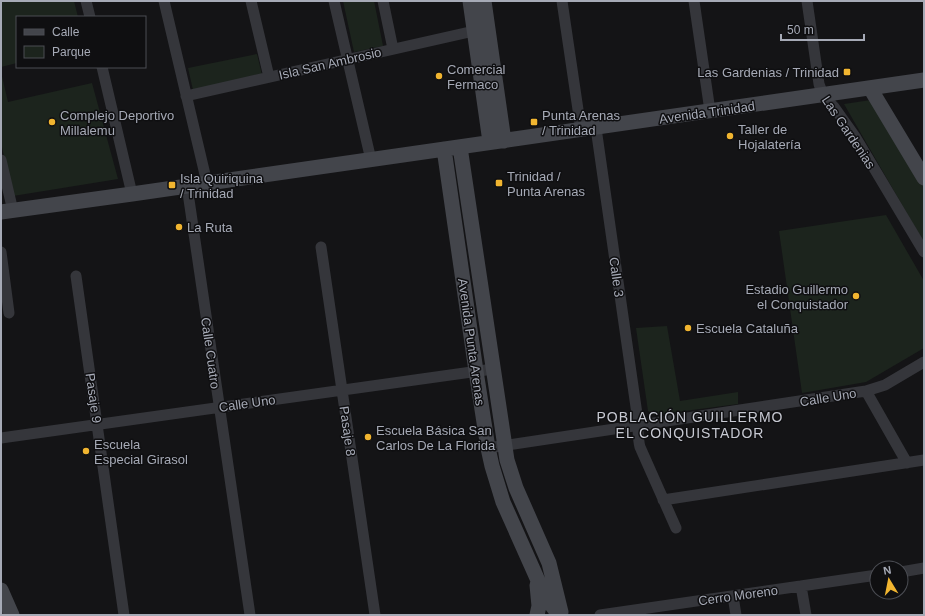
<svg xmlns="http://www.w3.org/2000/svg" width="925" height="616" viewBox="0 0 925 616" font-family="Helvetica,sans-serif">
  <rect width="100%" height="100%" fill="#141416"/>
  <path fill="#1c241d" d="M1 1H74L78 17H17V63L1 67Z
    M343 1H374L383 46 354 52Z
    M257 54 262 75 193 90 188 68Z
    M1 72 8 102 92 83 118 179 13 196 1 143Z
    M871 100 924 187V243L844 104Z
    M886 215 924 281V348L866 382 802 393 779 231Z
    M667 326 680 401 738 392V404L654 415 648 411 636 328Z"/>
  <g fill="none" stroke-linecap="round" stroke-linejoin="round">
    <path stroke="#35363b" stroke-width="11" d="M86 1 90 17
      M164 1 207 183
      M251 1 269 77
      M334 1 371 160
      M383 1 393 49
      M562 1 581 130
      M694 1 710 111
      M807 1 819 84 823 95 834 107 856 138 924 252
      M102 67 132 194
      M186 96 474 31
      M596 128 637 414C639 426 637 436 640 447L676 528
      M1 160 13 211
      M187 186 250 615
      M321 247 375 615
      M1 252 9 313
      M76 276 124 615
      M866 391 907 463
      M1 438 493 369
      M488 448 866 391 885 385 924 362
      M663 500 924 460
      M901 572 924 568
      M801 586 806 615
      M733 596 736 615
      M1 615 10 611
      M600 615 877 575"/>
    <path stroke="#43454b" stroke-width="15" d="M470 1 490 142
      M484 1 504 141
      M870 88 924 178
      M460 147 507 460 516 488 549 563 561 612
      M444 149 476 371 488 448 492 466 503 502 536 576 542 590 550 603 559 615
      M1 212 132 194 924 80
      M537 585 539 606 537 615
      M1 590 12 615"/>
  </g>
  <g fill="#f1b530" stroke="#0f0f11" stroke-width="1.5">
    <rect x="843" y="68" width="8" height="8" rx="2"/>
    <circle cx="439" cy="76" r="4"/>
    <circle cx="52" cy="122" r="4"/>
    <rect x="530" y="118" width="8" height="8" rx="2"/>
    <circle cx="730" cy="136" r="4"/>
    <rect x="495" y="179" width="8" height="8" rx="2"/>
    <rect x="168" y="181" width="8" height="8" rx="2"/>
    <circle cx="179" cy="227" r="4"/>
    <circle cx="856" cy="296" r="4"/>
    <circle cx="688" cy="328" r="4"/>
    <circle cx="368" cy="437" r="4"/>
    <circle cx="86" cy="451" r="4"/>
  </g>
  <g text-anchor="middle" stroke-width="3" stroke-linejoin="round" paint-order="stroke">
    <g font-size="13" fill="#a6aab6" stroke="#0f0f11">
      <text transform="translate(330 63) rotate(-13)" y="5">Isla San Ambrosio</text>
      <text transform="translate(707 112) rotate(-8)" y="5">Avenida Trinidad</text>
      <text transform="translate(849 132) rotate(56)" y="5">Las Gardenias</text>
      <text transform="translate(617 277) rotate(82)" y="5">Calle 3</text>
      <text transform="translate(472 342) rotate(82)" y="5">Avenida Punta Arenas</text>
      <text transform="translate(211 353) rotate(82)" y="5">Calle Cuatro</text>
      <text transform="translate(828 397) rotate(-9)" y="5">Calle Uno</text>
      <text transform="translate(94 398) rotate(82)" y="5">Pasaje 9</text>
      <text transform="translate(247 403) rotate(-8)" y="5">Calle Uno</text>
      <text transform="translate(348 431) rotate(82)" y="5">Pasaje 8</text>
      <text transform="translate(738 595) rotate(-8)" y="5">Cerro Moreno</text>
    </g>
    <g font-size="13" fill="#a6aab6" stroke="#0f0f11" text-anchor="start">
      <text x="447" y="74">Comercial<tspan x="447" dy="15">Fermaco</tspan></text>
      <text x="839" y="77" text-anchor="end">Las Gardenias / Trinidad</text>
      <text x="60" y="120">Complejo Deportivo<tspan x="60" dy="15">Millalemu</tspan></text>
      <text x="542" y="120">Punta Arenas<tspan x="542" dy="15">/ Trinidad</tspan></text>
      <text x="738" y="134">Taller de<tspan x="738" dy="15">Hojalatería</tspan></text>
      <text x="507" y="181">Trinidad /<tspan x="507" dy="15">Punta Arenas</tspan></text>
      <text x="180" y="183">Isla Quiriquina<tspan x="180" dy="15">/ Trinidad</tspan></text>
      <text x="187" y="232">La Ruta</text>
      <text x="848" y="294" text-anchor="end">Estadio Guillermo<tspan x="848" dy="15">el Conquistador</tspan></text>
      <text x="696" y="333">Escuela Cataluña</text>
      <text x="376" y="435">Escuela Básica San<tspan x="376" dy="15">Carlos De La Florida</tspan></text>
      <text x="94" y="449">Escuela<tspan x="94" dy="15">Especial Girasol</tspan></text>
    </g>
    <g font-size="14" letter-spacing="1" fill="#c7c9d2" stroke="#0f0f11">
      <text x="690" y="422">POBLACIÓN GUILLERMO<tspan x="690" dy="16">EL CONQUISTADOR</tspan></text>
    </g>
  </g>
  <rect width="925" height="616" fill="none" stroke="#a6aab6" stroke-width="4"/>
  <rect x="16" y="16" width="130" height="52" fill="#0f0f11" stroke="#4b4d53"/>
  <rect x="24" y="29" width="20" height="6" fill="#43454b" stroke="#4b4d53"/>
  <text x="52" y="36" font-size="12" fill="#a6aab6">Calle</text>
  <rect x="24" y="46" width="20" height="12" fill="#1c241d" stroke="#4b4d53"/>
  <text x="52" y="56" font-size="12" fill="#a6aab6">Parque</text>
  <g transform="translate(889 580) rotate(350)"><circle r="19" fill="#0f0f11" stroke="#4b4d53"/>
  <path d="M0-3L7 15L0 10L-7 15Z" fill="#f1b530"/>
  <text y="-6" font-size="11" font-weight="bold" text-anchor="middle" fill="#a6aab6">N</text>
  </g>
  <path d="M781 34v6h83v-6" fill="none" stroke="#a6aab6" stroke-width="2"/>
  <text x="787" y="34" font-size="12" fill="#a6aab6" stroke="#0f0f11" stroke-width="3" paint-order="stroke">50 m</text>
</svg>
